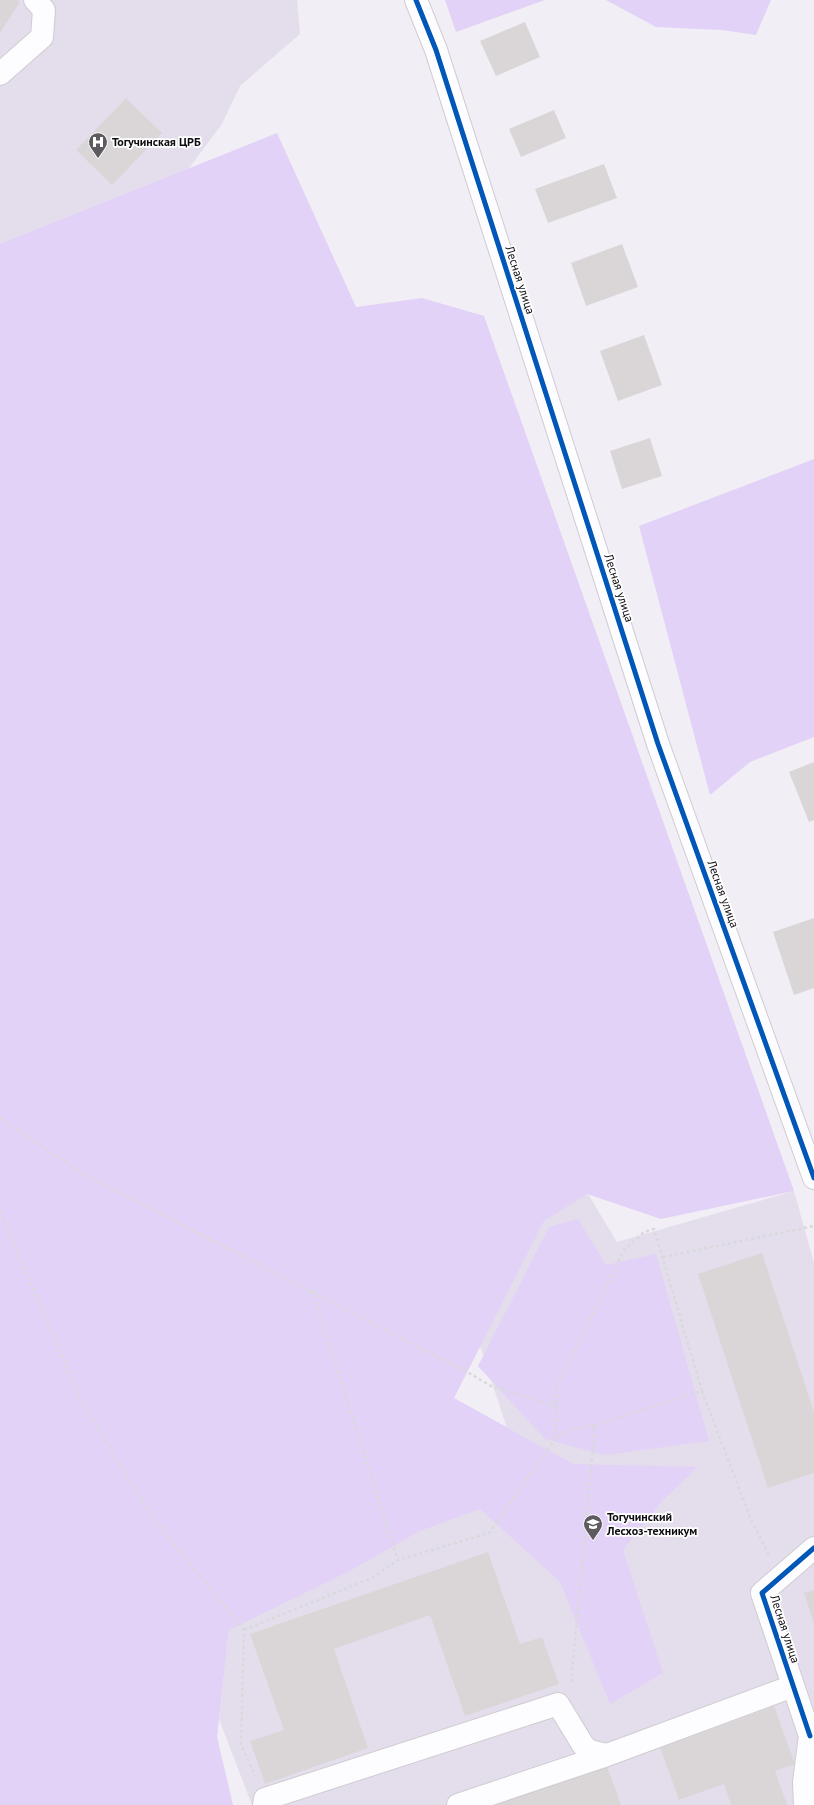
<svg xmlns="http://www.w3.org/2000/svg" width="814" height="1805" viewBox="0 0 814 1805" font-family="'PT Sans',sans-serif">
  <rect width="100%" height="100%" fill="#f1eef5"/>
  <path fill="#e4deec" d="M0 0H297L300 34 240 86 222 124 169 195 0 259Z
    M794 1191 814 1263V1805H252L219 1719 229 1630 515 1453 468 1309 529 1210 588 1194 617 1242Z"/>
  <path fill="#e2d2f7" d="M445 0H545L456 32Z
    M606 0H771L756 35 722 30 656 27Z
    M277 133 356 307 422 298 484 316 794 1191 661 1219 587 1194 544 1221 454 1398 573 1464 698 1467 663 1500 623 1550 663 1673 610 1704 560 1582 480 1509 420 1531 348 1572 229 1630 217 1737 233 1805H0V244Z
    M814 459V737L750 762 710 795 639 526Z
    M578 1219 606 1265 656 1254 709 1441 605 1455 545 1439 478 1366 549 1227Z"/>
  <path fill="#dad6d8" d="M0 0H17L20 2 0 33Z
    M525 22 540 57 496 76 480 41Z
    M126 98 162 133 112 185 76 150Z
    M554 110 566 138 521 157 509 129Z
    M604 164 617 198 548 223 535 189Z
    M622 244 638 287 586 306 571 263Z
    M644 335 662 385 618 401 600 351Z
    M650 438 662 476 622 489 610 451Z
    M814 762V820L809 822 789 772Z
    M814 918V988L794 995 773 932Z
    M762 1253 814 1412V1473L768 1488 698 1274Z
    M488 1552 520 1644 542 1637 559 1684 465 1716 430 1615 334 1649 368 1748 265 1784 250 1741 284 1730 250 1634Z
    M814 1590V1624L804 1593Z
    M774 1706 795 1764 775 1771 787 1805H731L724 1784 679 1800 660 1748Z
    M607 1766 621 1805H494Z"/>
  <g fill="none" stroke-linecap="round" stroke-linejoin="round">
    <defs>
      <path id="minor" d="M416 0 436 50 658 744 814 1178
        M0 74 42 37 44 10 35 0
        M814 1548 762 1593 810 1736 814 1741
        M264 1805 265 1799 558 1704 583 1745 589 1751 607 1755
        M458 1805 607 1755 793 1686
        M805 1805 804 1782 810 1736"/>
    </defs>
    <use href="#minor" stroke="#cfccd2" stroke-width="24"/>
    <path stroke="#d9d9db" stroke-width="2.5" stroke-dasharray="3 3" stroke-linecap="butt" d="M0 1118 83 1174 467 1372 491 1386 556 1406
      M0 1211 81 1401 153 1518 244 1630 241 1744 255 1776
      M663 1257 814 1226
      M312 1290 398 1560
      M702 1391 750 1517 769 1555
      M555 1439 556 1388 624 1250 644 1232 654 1229 702 1391 595 1425
      M244 1630 372 1578 398 1560 489 1533 555 1439 568 1430 595 1425 571 1683"/>
    <use href="#minor" stroke="#fdfcfe" stroke-width="22"/>
    <defs>
      <path id="cycleway" d="M416 0 436 50 658 744 814 1178
        M810 1736 762 1593 814 1548"/>
    </defs>
    <use href="#cycleway" stroke="#fff" stroke-width="8"/>
    <use href="#cycleway" stroke="#0057b8" stroke-width="5"/>
  </g>
  <defs>
    <symbol id="hospital-pin" viewBox="-11 -11 22 30"><path d="M0 17L-7.5 6A9.5 9.5 0 1 1 7.5 6Z" fill="#5d5a60" stroke="#fff"/><path d="M-5-5h3v3.5h4V-5h3V5h-3V1.5h-4V5h-3Z" fill="#fff"/></symbol>
    <symbol id="university-pin" viewBox="-11 -11 22 30"><path d="M0 17L-7.5 6A9.5 9.5 0 1 1 7.5 6Z" fill="#5d5a60" stroke="#fff"/><path d="M0-5L7-2L0 1L-7-2ZM-4 1L0 2.5L4 1V4Q0 6-4 4Z" fill="#fff"/></symbol>
  </defs>
  <g fill-rule="evenodd">
    <use href="#hospital-pin" x="87" y="131" width="22" height="30"/>
    <use href="#university-pin" x="582" y="1513" width="22" height="30"/>
  </g>
  <g text-anchor="middle" stroke-width="3.5" stroke-linejoin="round" paint-order="stroke">
    <g font-size="12" font-weight="bold" fill="#0d0b0f" stroke="#fff" text-anchor="start">
      <text x="112" y="146">Тогучинская ЦРБ</text>
      <text x="607" y="1521">Тогучинский<tspan x="607" dy="14">Лесхоз-техникум</tspan></text>
    </g>
    <g font-size="12" fill="#0d0b0f" stroke="#fff">
      <text transform="translate(520 280) rotate(72)" y="4">Лесная улица</text>
      <text transform="translate(619 588) rotate(72)" y="4">Лесная улица</text>
      <text transform="translate(723 894) rotate(70)" y="4">Лесная улица</text>
      <text transform="translate(785 1629) rotate(72)" y="4">Лесная улица</text>
    </g>
  </g>
</svg>
